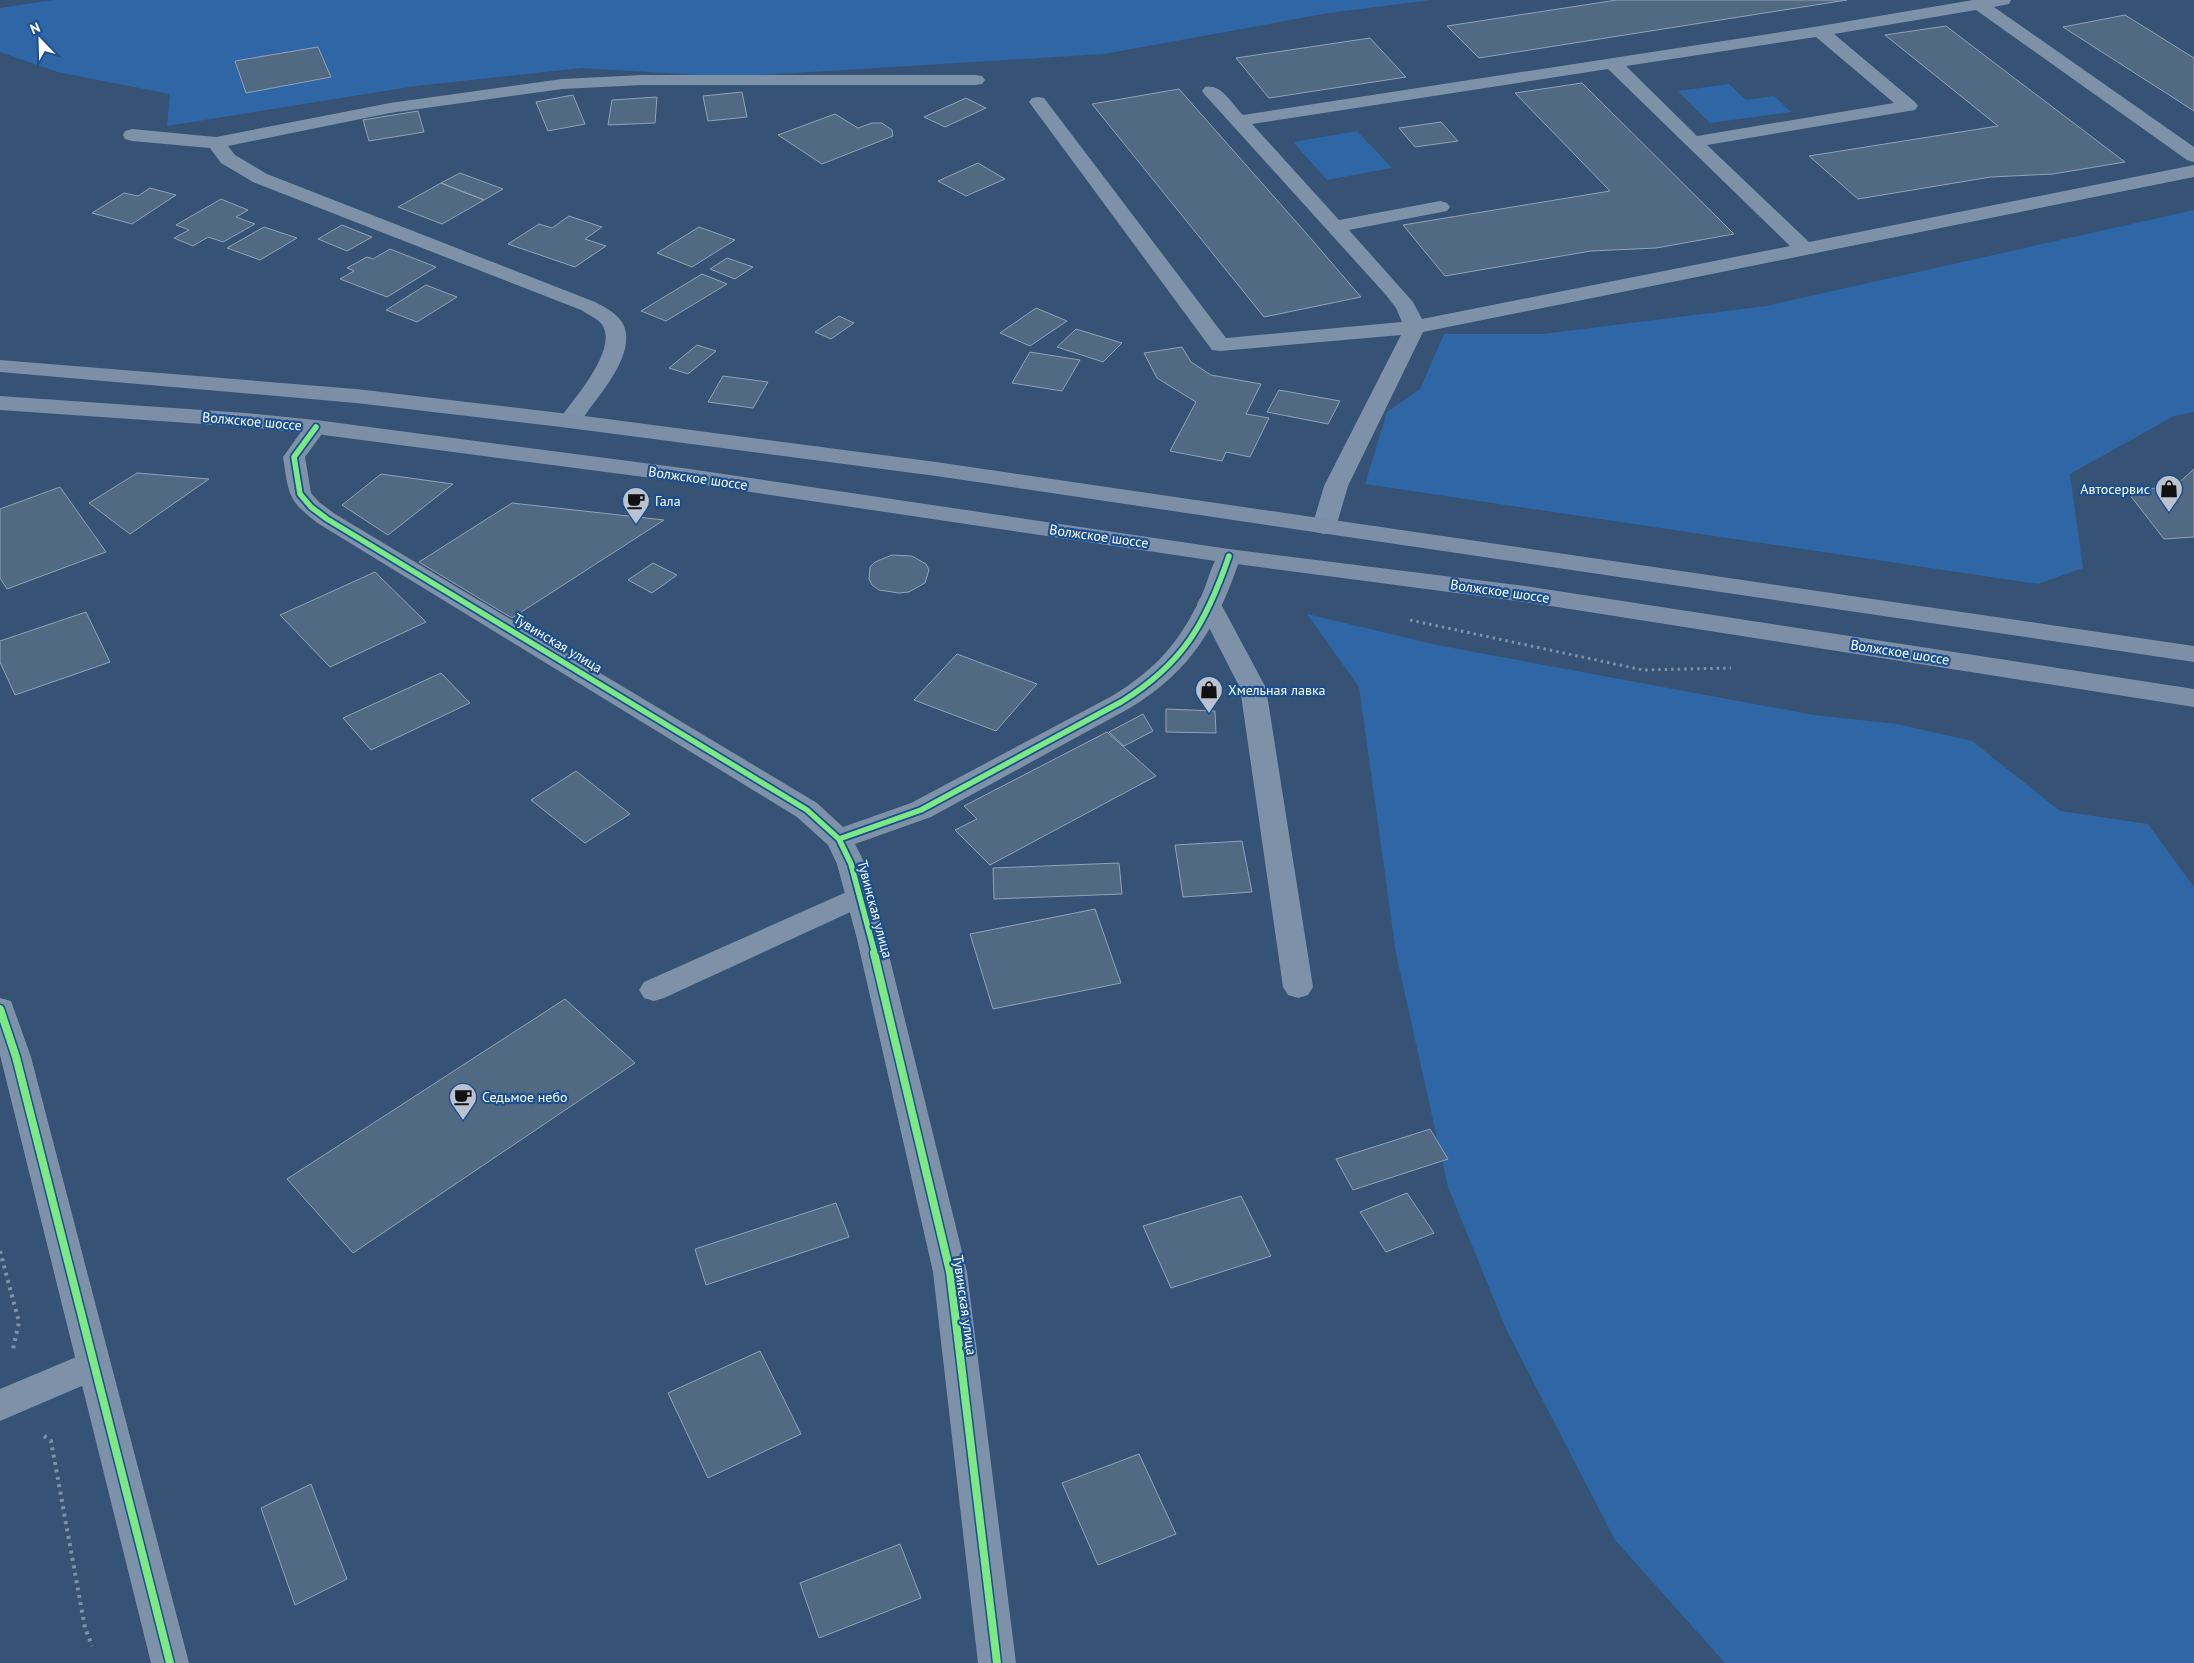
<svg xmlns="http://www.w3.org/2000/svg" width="2194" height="1663" viewBox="0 0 2194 1663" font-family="'PT Sans',sans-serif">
  <rect width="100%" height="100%" fill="#365274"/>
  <path fill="#2f66a5" d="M53 0H1431L1329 13 1104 54 730 77 582 68 416 86 167 126 170 94 57 72 0 52V8Z
    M1729 84 1746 100 1774 96 1791 112 1710 123 1678 91Z
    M1357 131 1392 168 1327 180 1293 142Z
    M2194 210V412L2174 416 2070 474 2083 568 2038 584 1365 484 1387 412 1420 389 1444 334H1542L1766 306Z
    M1307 614 1437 645 1814 715 1897 724 1972 741 2060 811 2148 824 2194 887V1663H1725L1615 1540 1506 1329 1448 1187 1396 954 1359 687Z"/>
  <path fill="#526984" stroke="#92a2b6" d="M1617 0H1847L1479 58 1447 26Z
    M2125 15 2194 58V111L2063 27Z
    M1946 26 2005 71 2125 162 2053 174 1991 177 1858 199 1809 156 1998 126 1885 35Z
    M1370 38 1406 77 1269 98 1236 58Z
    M318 47 331 77 246 93 235 61Z
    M1582 83 1734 234 1656 248 1591 251 1445 276 1403 225 1610 191 1515 93Z
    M1179 89 1313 241 1361 297 1264 317 1092 104Z
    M742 92 747 117 708 121 703 96Z
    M573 95 585 124 548 131 536 102Z
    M657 97 655 123 608 125 612 100Z
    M966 98 986 108 945 127 924 117Z
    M418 111 424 132 369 141 363 120Z
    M835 114 858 128 872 123H882L892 130 893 136 822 164 778 135Z
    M1441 122 1458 141 1415 147 1399 128Z
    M978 163 1005 179 966 196 938 181Z
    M460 173 503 189 484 200 441 183Z
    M441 183 484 200 442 224 398 207Z
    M150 188 176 195 132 224 92 213 124 193 138 196Z
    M221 199 248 210 236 217 255 224 223 242 208 237 193 246 174 238 189 230 176 225Z
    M569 216 602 227 585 239 606 246 575 267 508 244 539 224 552 228Z
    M342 225 372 237 347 251 318 239Z
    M264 227 297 238 260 260 227 248Z
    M699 227 735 240 692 267 657 253Z
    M390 249 436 267 387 297 340 279 354 271 347 268 367 257 373 259Z
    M727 258 753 267 735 279 710 269Z
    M702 274 727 284 666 321 641 311Z
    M426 285 457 297 417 322 386 310Z
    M1036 308 1067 321 1030 346 1000 333Z
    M839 316 854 323 831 339 815 332Z
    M1076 329 1122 343 1103 362 1057 347Z
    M697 345 716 351 688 374 669 368Z
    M1182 347 1191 362 1211 375 1261 384 1246 414 1269 418 1250 457 1226 452 1222 461 1170 451 1196 402 1157 378 1144 353Z
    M1030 352 1080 360 1062 391 1012 383Z
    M723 376 768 382 753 408 708 402Z
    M1279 390 1340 401 1328 424 1267 412Z
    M2194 469V537L2164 539 2126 490 2174 487Z
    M137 473 209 479 130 534 89 503Z
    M381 474 453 484 388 535 342 505Z
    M60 487 106 552 7 589 0 578V509Z
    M512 503 664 520 512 618 419 562Z
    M892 555 912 556 926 564 929 570 925 583 909 592 899 593 879 590 872 585 869 579 870 567 875 562Z
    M653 563 677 575 652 593 628 580Z
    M375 572 426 622 330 667 280 615Z
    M86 612 110 662 15 695 0 662V641Z
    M957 654 1037 684 996 731 914 700Z
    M441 673 470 703 371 750 343 718Z
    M1166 709 1215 711 1216 733 1166 732Z
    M1143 714 1153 731 1124 746 1109 732Z
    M1107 732 1156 776 990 865 955 830 977 819 964 806Z
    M576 771 630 814 585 843 531 800Z
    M1242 841 1252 892 1183 897 1175 845Z
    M1119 863 1122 894 994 899 993 868Z
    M1095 909 1121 983 993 1009 970 934Z
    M565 999 635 1063 353 1253 287 1179Z
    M1430 1129 1448 1159 1353 1190 1336 1159Z
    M1407 1193 1434 1233 1386 1252 1360 1212Z
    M1241 1196 1271 1256 1171 1288 1143 1226Z
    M836 1203 849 1237 706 1285 695 1249Z
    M760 1351 801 1434 708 1478 668 1393Z
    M1139 1454 1176 1534 1098 1565 1062 1483Z
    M311 1484 347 1579 295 1605 261 1508Z
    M900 1544 921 1598 819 1638 800 1583Z"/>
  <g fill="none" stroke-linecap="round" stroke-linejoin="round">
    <path stroke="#7d92a8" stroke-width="3" stroke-dasharray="2.5 4" stroke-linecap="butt" d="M1410 620 1643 670 1731 668"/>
    <path stroke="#7d92a8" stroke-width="4" stroke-dasharray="3 4.5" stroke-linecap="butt" d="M0 1251 19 1322 13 1349
      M44 1436 51 1441 85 1628 92 1646"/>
    <path fill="#7d92a8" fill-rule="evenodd" d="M1973 0H2011L2009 4 1994 7 2194 147V162L2187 160 1976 10 1834 34 1915 102 1918 106 1915 110 1707 145 1809 242 2194 165V177L1423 332 1348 486 1336 527 1332 532 1324 534 1316 532 1312 527 1324 486 1401 335 1220 351 1212 350 1029 102 1032 98 1038 97 1044 98 1226 338 1402 322 1396 308 1386 295 1205 95 1202 91 1205 87C1221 83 1232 104 1243 115L1820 26ZM1816 37 1894 103 1697 136 1626 66ZM1608 69 1790 246 1422 319 1413 302 1349 230 1447 211 1450 207 1447 203 1440 201 1339 220 1252 124Z
      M642 75H976L982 76 985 80 982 84 976 85H642L562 89 390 113 228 146 235 155 267 174 595 302C606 308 619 314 624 326 635 353 603 391 588 411 585 415 581 423 576 426 571 429 566 427 561 426L558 421C572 401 617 352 603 326 599 319 587 314 581 310L253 182 221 163 210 148 132 141 125 139 123 135 125 131 132 129 216 137 390 103 562 79Z
      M1209 596 1218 598 1221 604 1266 688 1313 987 1308 995 1298 998 1288 995 1283 987 1240 688 1197 604 1200 598Z
      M860 886 870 889 874 896 870 903 664 998 654 1001 644 998 639 990 644 982Z
      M93 1350 105 1354 110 1365 105 1376 0 1421V1389Z"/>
    <path fill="#7d92a8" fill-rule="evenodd" d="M316 420 324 422 327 427 305 457 311 493 319 502 335 514 817 803 843 827 911 803 1112 696C1156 669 1179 643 1201 597 1208 582 1211 564 1221 551L1229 549 1237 551 1241 556C1218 624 1193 670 1130 708L931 817 855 844 865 864 885 939 967 1272 1016 1663H978L933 1272 857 939 837 864 828 845 797 817 319 524C287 500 289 495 283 457L308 422Z
      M0 998 11 1001 31 1057 189 1663H151L0 1055Z"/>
    <path fill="#7d8ea7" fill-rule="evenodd" d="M0 360 356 389 569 414 936 462 2194 646V662L936 476 569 428 356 403 0 372Z
      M0 396 246 413 316 420 690 469 1229 549 1525 586 2194 689V707L1525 602 1229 563 690 483 316 434 246 427 0 410Z"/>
    <defs>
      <path id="cycleway-far1" d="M316 427 294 457 300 494 311 507 327 519 807 810 839 839 851 864 875 954
        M839 839 921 810 1121 702C1183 664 1206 623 1229 556"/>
      <path id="cycleway" d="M874 953 950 1272 997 1663
        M0 1009 16 1057 170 1663"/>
    </defs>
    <use href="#cycleway-far1" stroke="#1b4f8f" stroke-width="9"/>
    <use href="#cycleway" stroke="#1b4f8f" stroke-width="11"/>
    <use href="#cycleway-far1" stroke="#7ce984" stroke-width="5.5"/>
    <use href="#cycleway" stroke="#7ce984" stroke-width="8"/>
  </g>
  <defs>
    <symbol id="shop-pin" viewBox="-11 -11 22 30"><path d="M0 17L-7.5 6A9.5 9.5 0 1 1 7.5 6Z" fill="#b9c2ce" stroke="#1b4f8f"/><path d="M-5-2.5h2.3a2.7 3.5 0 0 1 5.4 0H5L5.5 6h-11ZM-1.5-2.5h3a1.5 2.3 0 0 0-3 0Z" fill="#111"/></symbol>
    <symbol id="cafe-pin" viewBox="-11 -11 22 30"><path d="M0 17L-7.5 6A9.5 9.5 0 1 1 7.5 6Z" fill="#b9c2ce" stroke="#1b4f8f"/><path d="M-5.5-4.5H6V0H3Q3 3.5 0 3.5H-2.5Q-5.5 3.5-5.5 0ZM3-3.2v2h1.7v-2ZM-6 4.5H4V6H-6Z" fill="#111"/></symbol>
  </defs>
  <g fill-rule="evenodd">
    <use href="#shop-pin" x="2153" y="473" width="32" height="43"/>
    <use href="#cafe-pin" x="620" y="485" width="32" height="43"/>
    <use href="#shop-pin" x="1193" y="674" width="32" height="43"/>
    <use href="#cafe-pin" x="447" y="1081" width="32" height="43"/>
  </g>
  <g text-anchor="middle" stroke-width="4.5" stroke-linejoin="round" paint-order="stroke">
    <g font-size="14" fill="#fff" stroke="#1b4f8f">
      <text transform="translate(252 421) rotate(5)" y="5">Волжское шоссе</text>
      <text transform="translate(698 478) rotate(8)" y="5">Волжское шоссе</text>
      <text transform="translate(1099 536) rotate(8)" y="5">Волжское шоссе</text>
      <text transform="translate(1500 591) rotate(8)" y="5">Волжское шоссе</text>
      <text transform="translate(558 643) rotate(31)" y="5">Тувинская улица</text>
      <text transform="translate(1900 652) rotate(9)" y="5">Волжское шоссе</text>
      <text transform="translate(875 909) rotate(75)" y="5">Тувинская улица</text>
      <text transform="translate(965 1305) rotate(82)" y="5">Тувинская улица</text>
    </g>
    <g font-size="14" fill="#fff" stroke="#1b4f8f" text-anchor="start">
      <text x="2150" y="494" text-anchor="end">Автосервис</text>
      <text x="655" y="506">Гала</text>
      <text x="1228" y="695">Хмельная лавка</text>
      <text x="482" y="1102">Седьмое небо</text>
    </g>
  </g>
  <g transform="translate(40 40) rotate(337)" stroke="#1b4f8f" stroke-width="4" paint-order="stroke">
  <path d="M0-4L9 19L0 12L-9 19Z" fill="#ffffff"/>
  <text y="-8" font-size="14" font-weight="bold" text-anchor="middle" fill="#ffffff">N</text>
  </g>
</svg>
